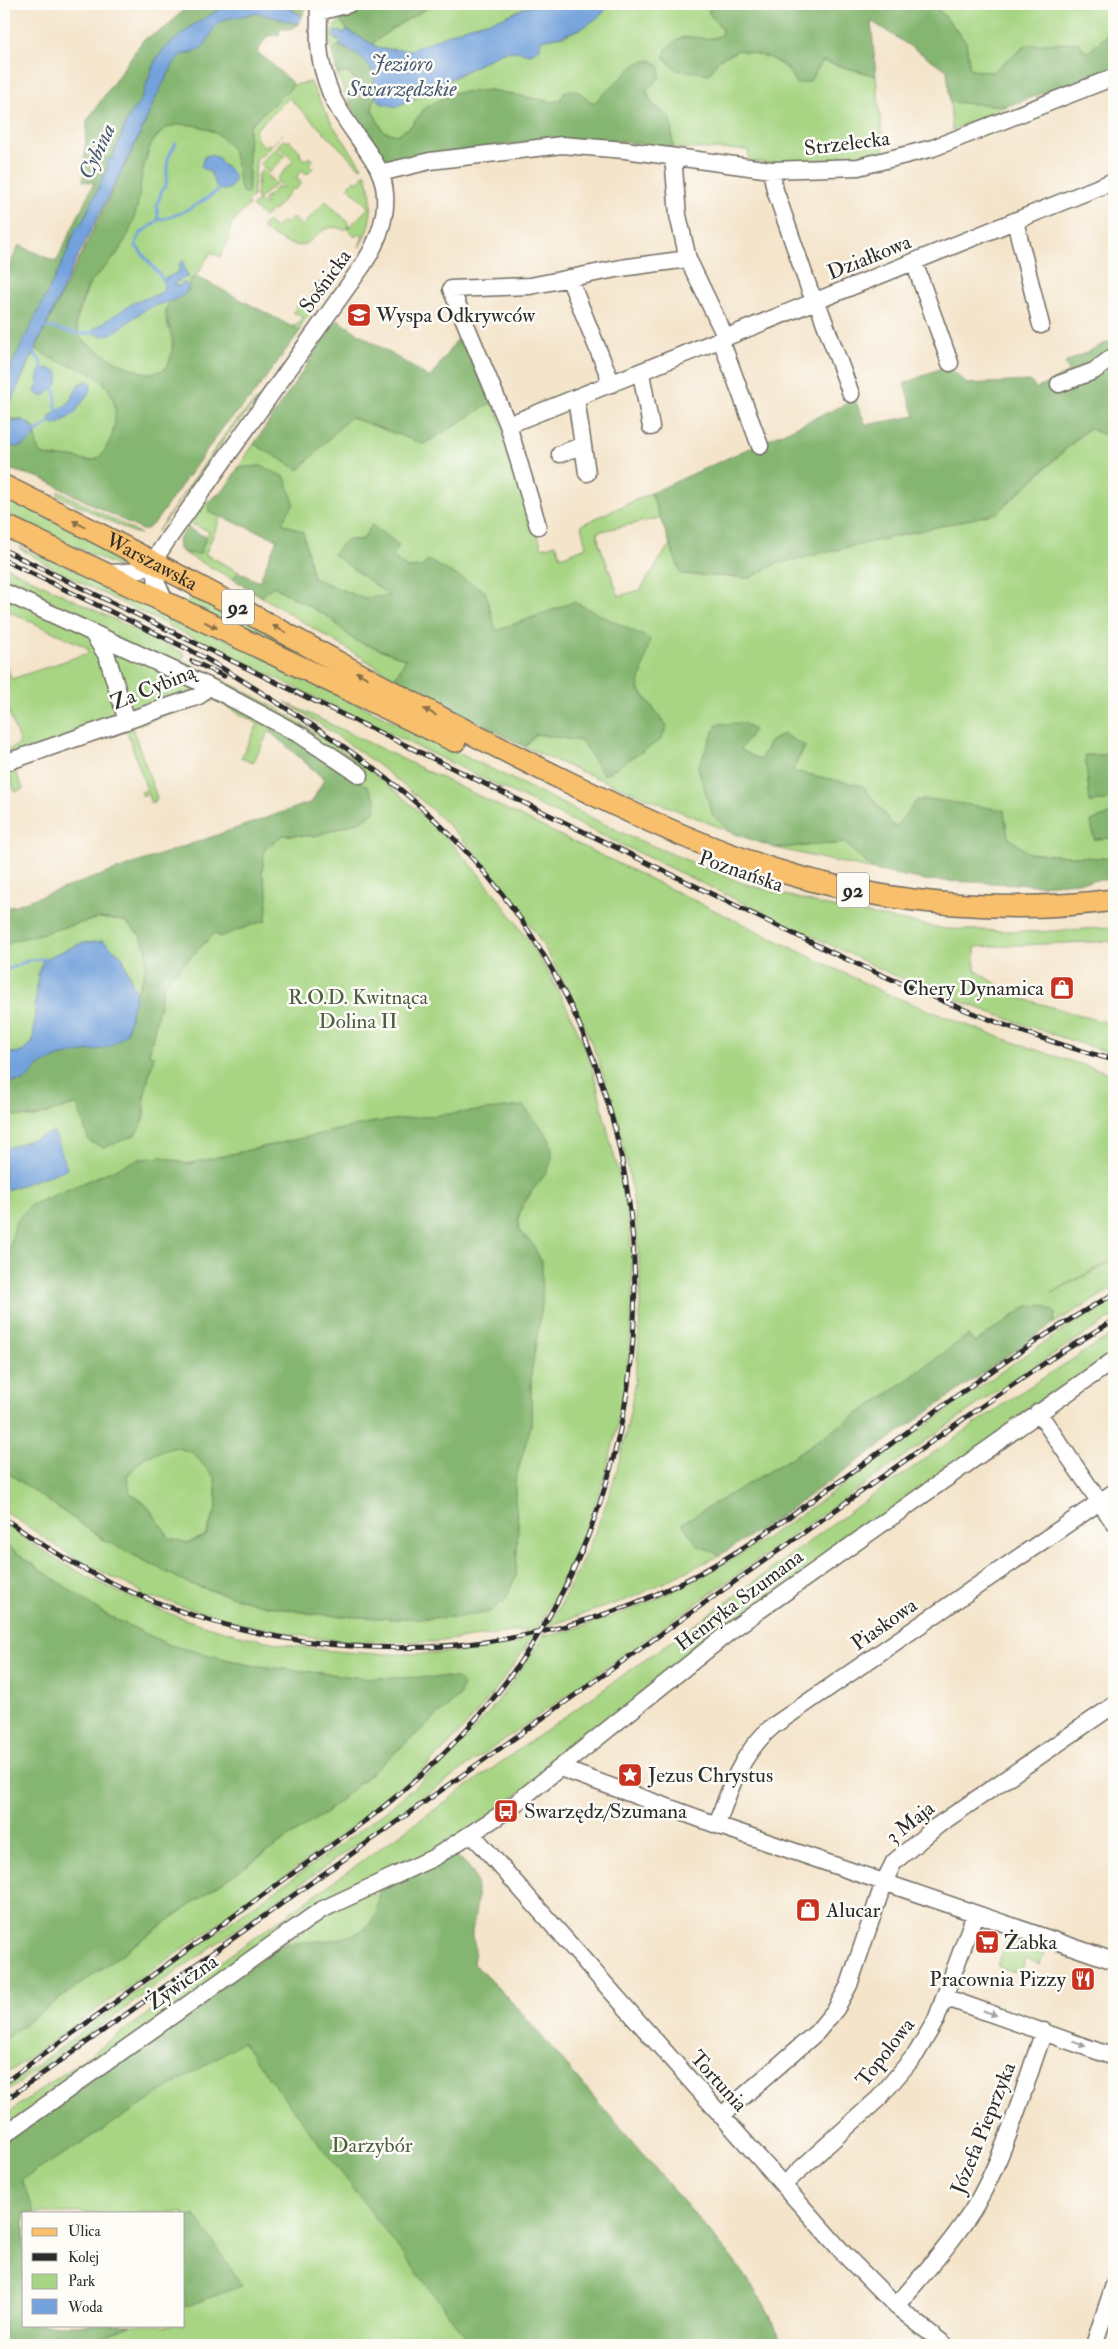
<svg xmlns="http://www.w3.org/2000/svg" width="1118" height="2349" viewBox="0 0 1118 2349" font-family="'IM FELL Double Pica',serif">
  <rect width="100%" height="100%" fill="#fdfcf7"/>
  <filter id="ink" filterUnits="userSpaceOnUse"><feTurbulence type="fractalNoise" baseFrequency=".02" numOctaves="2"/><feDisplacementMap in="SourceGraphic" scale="10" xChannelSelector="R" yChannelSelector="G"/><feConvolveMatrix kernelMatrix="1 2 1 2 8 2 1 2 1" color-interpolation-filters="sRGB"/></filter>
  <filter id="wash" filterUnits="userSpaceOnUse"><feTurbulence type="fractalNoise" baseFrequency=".0096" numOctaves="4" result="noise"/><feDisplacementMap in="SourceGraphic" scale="20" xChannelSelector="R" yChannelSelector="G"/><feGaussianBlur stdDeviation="1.12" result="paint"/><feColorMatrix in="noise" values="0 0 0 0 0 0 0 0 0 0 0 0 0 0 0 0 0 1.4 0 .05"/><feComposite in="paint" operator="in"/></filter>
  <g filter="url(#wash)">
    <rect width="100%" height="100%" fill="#f4e4ca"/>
    <path fill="#a7d583" stroke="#698057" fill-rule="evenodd" d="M434 4H545L526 7 502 18 467 27 411 50 381 49 372 44 390 30Z
      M611 4H709V13L722 29V34C712 42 693 38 680 38L718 60 739 50 768 57 809 82 822 61 876 76 884 152 858 159 783 161 782 164 749 161 748 150 673 148 671 118 652 104 637 64 595 102H591L579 92H565L560 100 552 102 490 90 426 107 410 127 397 135 383 131 372 110 375 96 381 103 410 101 502 52 517 51 531 54 540 40 565 36 601 15Z
      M931 4H1114V29L1087 54 1027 45 992 72 970 70 966 42 943 14Z
      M341 20 347 30 335 40 342 42 332 52C328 39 329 29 341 20Z
      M346 72 353 77 361 90 350 104 337 73Z
      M310 82 332 124 362 167 360 168 289 98 255 130 256 138 264 146 267 143 271 146 283 134 256 161 253 196 247 202 249 205 230 225 231 229 227 236 230 238 220 257 211 252 196 276 191 280 188 291 166 321C173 338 175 352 167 368 163 370 159 372 155 373 135 376 95 350 80 338L76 323 83 301 90 283 117 254 137 207 140 177 151 144 165 128 183 123 201 126 221 136 231 147 238 168 240 185 249 190V126L294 85Z
      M950 102 1007 106 952 130Z
      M284 139 287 142 289 140 301 152 299 154 305 160 310 157 313 160 309 164 313 168 307 174 302 170 296 177 301 183 295 190 293 188 274 211 272 210 264 217 252 206 258 200 264 206 266 203 263 201 278 186 281 188 283 187 276 180 293 161 278 145Z
      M276 147 285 157 269 173 260 164Z
      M262 170 276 184 259 199 256 197 258 175Z
      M365 173C375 199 373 224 359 247L363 237 359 234 355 237 347 229 369 207 348 187 355 180 358 182Z
      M326 201 347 221 349 226 344 230C324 220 316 241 300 246L287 243 264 231 263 226 267 221 275 228 283 221 286 224 293 217 302 226Z
      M352 256 301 325 300 331 293 326 297 325 303 317 293 312 301 301 307 304 318 282 326 285 329 278 332 279Z
      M36 348C56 368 97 364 111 391 120 409 116 453 94 460 90 461 45 456 42 454 37 449 36 442 35 436L10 418 4 420V416Z
      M257 399 259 400 231 430 157 532 229 429Z
      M494 401 542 548 556 544 561 557 586 547 581 525 651 493 660 518 597 532 599 543 619 596 640 590 670 544 681 574 750 578 775 564 997 513 1089 428 1109 437 1114 432V755H1086L1090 802 1114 800V813L1091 821 1094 839 1114 838V859L1028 853 1008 837 917 801 895 828 863 786 792 771 805 747 783 734 770 742 760 760 740 749 743 723 712 814 730 832C662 803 592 778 525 747L536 734 581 741 667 726 574 602 496 631 422 567 407 568 362 540H346L371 581 391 596 362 598 313 578 303 532 282 523 261 466 238 468 254 444 299 469 350 417 424 444Z
      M59 491 70 497 141 534 132 532 57 495Z
      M4 492 145 563 116 566 4 512Z
      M209 501V512L221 517 205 554 239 572 233 579 184 553H200L209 531 191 524 197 513Z
      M19 548 56 561 198 626 629 836 742 883 822 905 946 929 1038 932 1114 927V941L975 947V970L1017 997 1114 1025V1054C1038 1031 965 1004 891 974L374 726 61 573Z
      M4 566 185 654 182 660C213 676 244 690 274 707 339 745 401 790 453 845 509 904 567 991 592 1068 599 1089 602 1111 608 1132 617 1169 629 1205 631 1243 643 1419 581 1598 463 1729 410 1788 344 1833 281 1879 189 1945 96 2009 4 2076V2039L215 1887 325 1813 420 1731 457 1678H364L249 1665 169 1645 103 1613 4 1544V1524C46 1555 90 1580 137 1600L142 1592 75 1558 4 1511V1470L104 1540 190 1584 258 1604 313 1614 394 1619 458 1617 516 1576 518 1523 515 1501V1480L531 1425V1374L542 1305V1263L533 1245 519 1230V1214L533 1189 547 1172 374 1122 187 1164 163 1157 9 1251V1281L4 1286V1115L34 1117 78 1104 144 1121V1096L154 1056 149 1055 164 983 215 933 268 896 262 873 264 849 283 835 315 836 363 820 280 729 269 731 253 763 241 758 258 724 213 699 132 727 157 798 155 801 151 803 147 793 143 796 141 792 147 790 126 729 13 766 23 789 15 792 10 778 4 780V752L20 744 4 697V668L6 667 12 679 88 653V648L10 612H4ZM153 1597 237 1623 308 1637 343 1641 433 1642 527 1630 518 1643C396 1666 263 1653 148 1605Z
      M273 586 330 618 354 640 406 659 395 678 262 597Z
      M194 589 406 707 186 606Z
      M285 702 883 992C959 1023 1035 1052 1114 1074V1259L1051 1293 1114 1261V1288L1054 1323 1055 1313 1028 1306 974 1343 968 1336 881 1399 791 1458 683 1523 697 1545 720 1555 634 1597 551 1625 543 1636C562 1634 580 1627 598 1621 692 1591 770 1537 850 1480 937 1418 1022 1353 1114 1299V1316L1012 1380 4 2094V2089C82 2033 158 1974 236 1918 330 1851 434 1787 504 1693 550 1631 588 1559 612 1486 677 1276 627 1034 487 867 430 799 360 749 285 702Z
      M845 843 874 870 775 848Z
      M99 918 124 921 140 935 147 950 145 972 136 994 122 956 82 943 44 959 38 974 33 1042 22 1052 4 1054V947L13 941Z
      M1114 1333V1354L609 1722 606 1719 572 1745 575 1750 483 1821 452 1841 373 1880 4 2129V2116L736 1595 862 1503 1021 1392Z
      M175 1447 193 1453 215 1478 217 1507 205 1536 186 1543 170 1538 146 1504 129 1493 127 1476 144 1457Z
      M366 1888 473 1963 508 1998 731 2257 764 2304 784 2345H4V2135ZM24 2213H184V2325H24Z
      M1007 1938 1045 1951 1040 1964 1026 1959 1021 1974 997 1966Z"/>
    <path fill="#85b671" stroke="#58704e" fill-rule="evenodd" d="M205 4H229L193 25 164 49 155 61 140 102 131 112 111 159 106 162 109 164 83 221 71 238 68 251 4 385V277L19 245 56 262 94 183 83 181 87 121 143 40 165 28 188 6Z
      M272 4H308L302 16 288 7H275Z
      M377 4H434L390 30 372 44C362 37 344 32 341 20Z
      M709 4H931L943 14 966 42 970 70 992 72 1027 45 1078 42 1087 53 1114 29V68L1007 106 950 102 947 70 871 21 876 76 823 61 809 82 796 84 786 66 768 57 739 50 718 60 710 74 678 70 664 59 666 49C670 46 674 41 679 39 692 33 710 44 722 34V29L709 13Z
      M257 13 299 24 291 29H280L279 35 267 36 257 53 269 61 294 85 249 126 248 194 242 192C236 178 239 162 231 148 225 137 209 128 197 126 143 115 144 170 137 207 134 223 127 239 118 252 111 263 100 271 92 281 86 288 76 314 76 323 76 328 79 334 80 338 95 350 135 376 155 373 159 372 163 370 166 368 171 359 174 349 173 338 171 327 159 311 171 301 176 296 183 296 188 291L191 279 196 276 300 331 250 399 224 426 156 521 146 530H142L41 478 4 468V420C13 417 34 420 36 433 36 440 36 449 42 454 50 460 63 456 72 457 80 458 86 463 94 460 101 457 104 452 107 446 119 424 120 394 97 377 79 364 52 364 36 348 69 277 105 207 139 137 151 112 158 84 175 62 183 52 189 55 198 50 206 45 206 40 210 32 218 16 241 15 257 13Z
      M340 46 362 57 374 72 375 96 372 110 383 131 397 135 410 127 426 107 451 93 490 90 552 102 560 100 565 92 571 90 579 92 591 102H595L637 63 651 60 660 67V77L646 92 652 104 671 118 673 148 609 140 554 139 386 160 350 104 359 94 360 86 350 73H337L332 52 335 48Z
      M337 320 430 378 463 331 494 401 424 444 350 417 299 470 254 444Z
      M1114 339V432L1109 437 1088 428 997 513 775 564 750 578 681 574 651 493 855 400 866 425 915 416 904 384 948 365 967 384 1030 381 1036 389 1069 372 1065 363Z
      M261 466 285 477 294 503 282 523 303 532 313 578 362 598 390 596 333 554 346 540H362L372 525 399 545 393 557 407 568 422 567 428 560 485 591 496 631 574 602 650 639 638 689 667 726 661 740 604 775 581 741 536 734 525 747 395 678 406 659 354 640 330 618 273 586 262 597 233 579 239 572 259 582 277 539 209 512V501L224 490 238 468Z
      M187 528 206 537 200 554 184 553 179 549 178 540Z
      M743 723 754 730 740 750 760 760 770 742 783 734 805 746 792 771 863 786 895 828 917 800H937L1004 810 1008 837 1029 853 1114 859V879L1039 885 924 880 874 870 845 843 775 848 730 832 712 814 698 767 717 724Z
      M280 729 368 787 376 800 375 811 363 820 315 836 283 835 265 849 262 873 268 896 266 920 219 937 215 933 164 983 149 1055 154 1056 144 1096V1121L135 1135 104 1148 89 1141 77 1104 34 1117 4 1115V1083L24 1081 39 1066 58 1057 108 1047 126 1034 136 994 145 972 147 950 140 935 124 921 99 918 13 941 4 947V909L312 802 324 779 269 731Z
      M1085 755H1114V800L1090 802Z
      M1114 813V838L1094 839 1091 821Z
      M523 1106C531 1116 542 1127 548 1137 565 1172 525 1187 519 1214 518 1219 519 1225 519 1230L533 1245 542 1263V1305L531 1374V1425L515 1480V1501L518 1523 516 1576 505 1600 488 1613 458 1617 394 1619 313 1614 258 1604 190 1584 104 1540 4 1470V1286L9 1281V1251L16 1221 31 1205 139 1159 163 1157 187 1164 374 1122ZM175 1447 193 1453 215 1478 217 1507 206 1536 187 1543 170 1538 146 1504 130 1493 127 1476 144 1457Z
      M1044 1305 1055 1313 1054 1323 776 1519 720 1555 697 1545 682 1523 791 1458 881 1399 968 1335 975 1343 1028 1306Z
      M4 1544 103 1613 169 1645 249 1665 364 1678 445 1677 457 1678 463 1685 459 1697 325 1813 215 1887 4 2039Z
      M451 1855C487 1869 477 1902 472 1932 471 1937 474 1942 475 1947 475 1952 474 1958 473 1963L520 2011 731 2257 764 2304 784 2345H472L242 2042 22 2180 35 2213H24V2325H132L78 2345H4V2141L281 1945C317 1937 383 1950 378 1891Z
      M195 2215 242 2286 184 2307V2219Z"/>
    <path fill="#73a2dc" stroke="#4f6684" d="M229 4 285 6 302 16 299 24 257 13 226 19 215 26 205 45 198 50 181 55 174 63 155 99 139 136 78 256 4 416V385L13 362 68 251 75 230 83 221 109 165 106 162 107 159H112L131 112 140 102 155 61 164 49 193 25Z
      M545 4H611C589 29 572 34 541 40L540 48 531 54 517 51 502 52 396 107 381 103 375 96C376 67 368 57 340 46L341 42 333 37 336 31 345 33 347 30 381 49 411 50 467 27 502 18 526 7Z
      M210 155 219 158 220 162C228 170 241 173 230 188 217 195 214 182 211 173L201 167 204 157Z
      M183 260 185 271 189 276 176 282 174 285 179 286 183 283 189 285C186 301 163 302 151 307 135 314 123 329 108 335 102 337 98 336 93 332L94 329 133 303 161 293 164 290 163 279 179 272V264Z
      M47 368 58 372V383L44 396 38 395 35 391 39 384 37 380 39 371Z
      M86 381 90 382 91 389 74 414 57 425 50 422 49 417 70 402 79 384Z
      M22 420 30 424 36 432 35 436C27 445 13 452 4 442V432L13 422Z
      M103 941 122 956 136 994 126 1034 109 1047 58 1057 39 1066 24 1081 5 1083 4 1054 22 1052 33 1042 38 973 44 959 82 943Z
      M54 1132 67 1169 4 1191V1149Z"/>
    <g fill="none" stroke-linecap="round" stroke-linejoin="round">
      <path stroke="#73a2dc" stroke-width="3" d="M158 220C178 217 203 202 220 189
        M163 279 136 246C137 231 148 230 158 220L157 205 162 190 166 185 168 158 176 143
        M43 327C63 327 73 338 93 332
        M32 350 40 360 42 369
        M54 387C58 395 54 403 57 411
        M36 432 50 422
        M4 971 30 960 44 959"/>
    </g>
  </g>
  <g filter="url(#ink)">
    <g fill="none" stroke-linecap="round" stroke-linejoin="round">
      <defs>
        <path id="minor" d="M319 12 349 4
          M673 157 678 215 688 259 726 338
          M771 170 775 190 810 291 817 302 851 394
          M380 173 430 161 562 145 625 150 771 170 858 167 933 148 1114 77
          M1015 221 1041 325
          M914 262 950 363
          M569 278 612 384
          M721 340 760 446
          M641 373 651 427
          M1059 384 1094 371 1114 356
          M576 398 587 473
          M508 425 1114 181
          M560 454 583 445
          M538 526 508 425 451 289 530 286 621 268 688 259
          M154 562 157 584 167 604
          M106 573C148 572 147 571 170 536L363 265C384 233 396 192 372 158 358 136 341 117 331 94 325 79 320 62 319 46 318 32 320 18 318 4
          M4 592 208 686 302 736 360 775
          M93 634 107 656 127 721
          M4 763 199 696 208 686
          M1038 1412 1114 1523
          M560 1768 717 1825 1114 1961
          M717 1825C730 1787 742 1752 773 1726L1114 1492
          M472 1834 846 2256 896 2306 945 2345
          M944 1997 1114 2057
          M721 2116 817 2032 836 2009 849 1985 884 1882 894 1862 937 1826 1114 1705
          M4 2135 321 1910 435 1857 506 1811 733 1629 1114 1360
          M783 2185 879 2098 916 2054 936 2020 975 1914
          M896 2306C923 2274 952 2243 974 2208 1006 2154 1023 2090 1044 2031
          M1094 2345 1114 2285"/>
        <g id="major">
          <path id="s1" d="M4 486C122 544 237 606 352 670 425 710 498 748 572 784 645 820 718 854 796 876 898 905 1010 914 1114 900"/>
          <path d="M4 525 455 741"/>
        </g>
      </defs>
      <use href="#minor" stroke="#716c63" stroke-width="19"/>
      <use href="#major" stroke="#716c63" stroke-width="24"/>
      <use href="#minor" stroke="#fff" stroke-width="16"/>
      <use href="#major" stroke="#f8bf6c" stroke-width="21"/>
      <defs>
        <path id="rail" d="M4 550 833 953C925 995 1017 1034 1114 1060
          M4 560 188 649
          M192 661 224 676
          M4 1518C209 1671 496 1692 718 1563 760 1539 798 1510 837 1483 928 1418 1016 1348 1114 1294
          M4 2083 377 1812C432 1769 481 1719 521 1661 677 1434 672 1124 509 903 446 818 370 761 281 705 249 685 217 663 182 646
          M4 2101 969 1415 1052 1358 1114 1320"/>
      </defs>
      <use href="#rail" stroke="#2b2b2b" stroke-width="5"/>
      <use href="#rail" stroke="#fdfcf7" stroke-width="3" stroke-dasharray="9" stroke-linecap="butt"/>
    </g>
    <defs><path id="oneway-solid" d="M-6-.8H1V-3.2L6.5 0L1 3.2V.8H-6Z" transform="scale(1.25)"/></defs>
    <g fill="#876e48">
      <use href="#oneway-solid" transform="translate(79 524) rotate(-153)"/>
      <use href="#oneway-solid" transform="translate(211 625) rotate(26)"/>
      <use href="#oneway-solid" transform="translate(279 629) rotate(-151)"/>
      <use href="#oneway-solid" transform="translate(362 675) rotate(-150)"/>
      <use href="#oneway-solid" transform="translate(430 712) rotate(-152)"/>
    </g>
    <g fill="#a0a0a0">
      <use href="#oneway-solid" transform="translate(990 2013) rotate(19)"/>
      <use href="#oneway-solid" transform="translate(1079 2044) rotate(20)"/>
    </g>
  </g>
  <defs>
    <symbol id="school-square" viewBox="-11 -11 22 22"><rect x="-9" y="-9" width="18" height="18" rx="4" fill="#c8321e" stroke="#fdfcf7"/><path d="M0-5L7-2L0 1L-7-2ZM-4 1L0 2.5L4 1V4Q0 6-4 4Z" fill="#fff"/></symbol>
    <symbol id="shop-square" viewBox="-11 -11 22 22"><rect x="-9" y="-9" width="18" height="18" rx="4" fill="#c8321e" stroke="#fdfcf7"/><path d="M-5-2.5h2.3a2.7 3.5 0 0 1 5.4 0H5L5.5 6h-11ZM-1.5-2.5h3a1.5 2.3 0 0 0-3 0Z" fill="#fff"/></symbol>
    <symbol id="sight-square" viewBox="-11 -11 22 22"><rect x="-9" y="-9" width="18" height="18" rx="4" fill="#c8321e" stroke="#fdfcf7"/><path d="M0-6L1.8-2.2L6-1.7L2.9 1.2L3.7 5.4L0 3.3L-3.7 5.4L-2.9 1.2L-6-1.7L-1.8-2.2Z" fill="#fff"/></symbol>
    <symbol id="bus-square" viewBox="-11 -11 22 22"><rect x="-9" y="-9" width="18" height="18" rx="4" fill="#c8321e" stroke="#fdfcf7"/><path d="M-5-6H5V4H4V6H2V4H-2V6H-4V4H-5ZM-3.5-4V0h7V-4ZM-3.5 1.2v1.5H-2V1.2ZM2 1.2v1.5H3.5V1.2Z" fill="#fff"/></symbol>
    <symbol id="supermarket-square" viewBox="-11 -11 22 22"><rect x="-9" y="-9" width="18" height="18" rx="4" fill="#c8321e" stroke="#fdfcf7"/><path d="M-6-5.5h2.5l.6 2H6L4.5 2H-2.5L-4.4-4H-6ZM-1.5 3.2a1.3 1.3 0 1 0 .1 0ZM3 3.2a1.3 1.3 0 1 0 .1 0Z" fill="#fff"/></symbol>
    <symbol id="restaurant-square" viewBox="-11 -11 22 22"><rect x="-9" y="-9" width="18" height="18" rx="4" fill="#c8321e" stroke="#fdfcf7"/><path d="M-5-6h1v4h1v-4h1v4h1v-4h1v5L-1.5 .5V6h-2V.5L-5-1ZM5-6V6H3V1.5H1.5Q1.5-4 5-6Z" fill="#fff"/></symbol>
  </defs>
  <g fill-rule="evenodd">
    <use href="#school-square" x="345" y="301" width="28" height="28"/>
    <use href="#shop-square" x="1048" y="974" width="28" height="28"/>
    <use href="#sight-square" x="616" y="1761" width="28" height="28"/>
    <use href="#bus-square" x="492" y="1797" width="28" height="28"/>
    <use href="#shop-square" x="794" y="1896" width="28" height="28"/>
    <use href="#supermarket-square" x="973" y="1928" width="28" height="28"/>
    <use href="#restaurant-square" x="1069" y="1965" width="28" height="28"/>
  </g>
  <g text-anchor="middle" stroke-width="5" stroke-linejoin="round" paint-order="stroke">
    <g fill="#fdfcf7" stroke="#6a6a68" stroke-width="1">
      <rect x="222" y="589.5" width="32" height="35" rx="4"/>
      <rect x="837" y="872.5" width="32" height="35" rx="4"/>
    </g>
    <g font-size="20" font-weight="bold" fill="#2b2b2b">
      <text x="238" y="614">92</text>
      <text x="853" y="897">92</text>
    </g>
    <g font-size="21" fill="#2b2b2b" stroke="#fdfcf7">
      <text transform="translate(847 143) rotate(-7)" y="7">Strzelecka</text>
      <text transform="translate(869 257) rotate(-22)" y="7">Działkowa</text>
      <text transform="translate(325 281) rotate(-54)" y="7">Sośnicka</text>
      <text dy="7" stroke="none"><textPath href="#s1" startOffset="166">Warszawska</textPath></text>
      <text transform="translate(153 687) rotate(-22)" y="7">Za Cybiną</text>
      <text transform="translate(741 871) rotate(19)" y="7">Poznańska</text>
      <text transform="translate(739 1600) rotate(-37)" y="7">Henryka Szumana</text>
      <text transform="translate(884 1624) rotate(-35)" y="7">Piaskowa</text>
      <text transform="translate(910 1822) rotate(-38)" y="7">3 Maja</text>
      <text transform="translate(182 1982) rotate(-35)" y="7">Żywiczna</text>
      <text transform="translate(885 2052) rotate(-52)" y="7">Topolowa</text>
      <text transform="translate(719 2081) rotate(48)" y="7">Tortunia</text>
      <text transform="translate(983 2128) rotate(-68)" y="7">Józefa Pieprzyka</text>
    </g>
    <g font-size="21" fill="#2b2b2b" stroke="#fdfcf7" text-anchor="start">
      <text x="376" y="322">Wyspa Odkrywców</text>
      <text x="1044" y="995" text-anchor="end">Chery Dynamica</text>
      <text x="648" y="1782">Jezus Chrystus</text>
      <text x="524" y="1818">Swarzędz/Szumana</text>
      <text x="826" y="1917">Alucar</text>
      <text x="1004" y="1949">Żabka</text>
      <text x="1066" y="1986" text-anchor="end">Pracownia Pizzy</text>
    </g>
    <g font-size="21" fill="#505e45" stroke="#fdfcf7">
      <text x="358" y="1004">R.O.D. Kwitnąca<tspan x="358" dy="24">Dolina II</tspan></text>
      <text x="372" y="2152">Darzybór</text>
    </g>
    <g font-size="22" font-style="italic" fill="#485b72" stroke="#fdfcf7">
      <text x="402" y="71">Jezioro<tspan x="402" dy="25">Swarzędzkie</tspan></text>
      <text transform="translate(96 151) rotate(-65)" y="8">Cybina</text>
    </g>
  </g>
  <rect width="1118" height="2349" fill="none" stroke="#fdfcf7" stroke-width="20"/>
  <rect x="22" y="2212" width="162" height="115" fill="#fdfcf7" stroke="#a9a8a5"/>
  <rect x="32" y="2228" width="25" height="8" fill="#f8bf6c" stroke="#a9a8a5"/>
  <text x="68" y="2236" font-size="15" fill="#2b2b2b">Ulica</text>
  <rect x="32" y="2253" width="25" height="8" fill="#2b2b2b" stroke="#a9a8a5"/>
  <text x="68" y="2262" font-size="15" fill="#2b2b2b">Kolej</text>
  <rect x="32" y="2274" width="25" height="15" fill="#a7d583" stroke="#a9a8a5"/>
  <text x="68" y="2286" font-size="15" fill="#2b2b2b">Park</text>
  <rect x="32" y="2299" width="25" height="15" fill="#73a2dc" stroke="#a9a8a5"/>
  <text x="68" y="2312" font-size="15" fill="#2b2b2b">Woda</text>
</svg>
